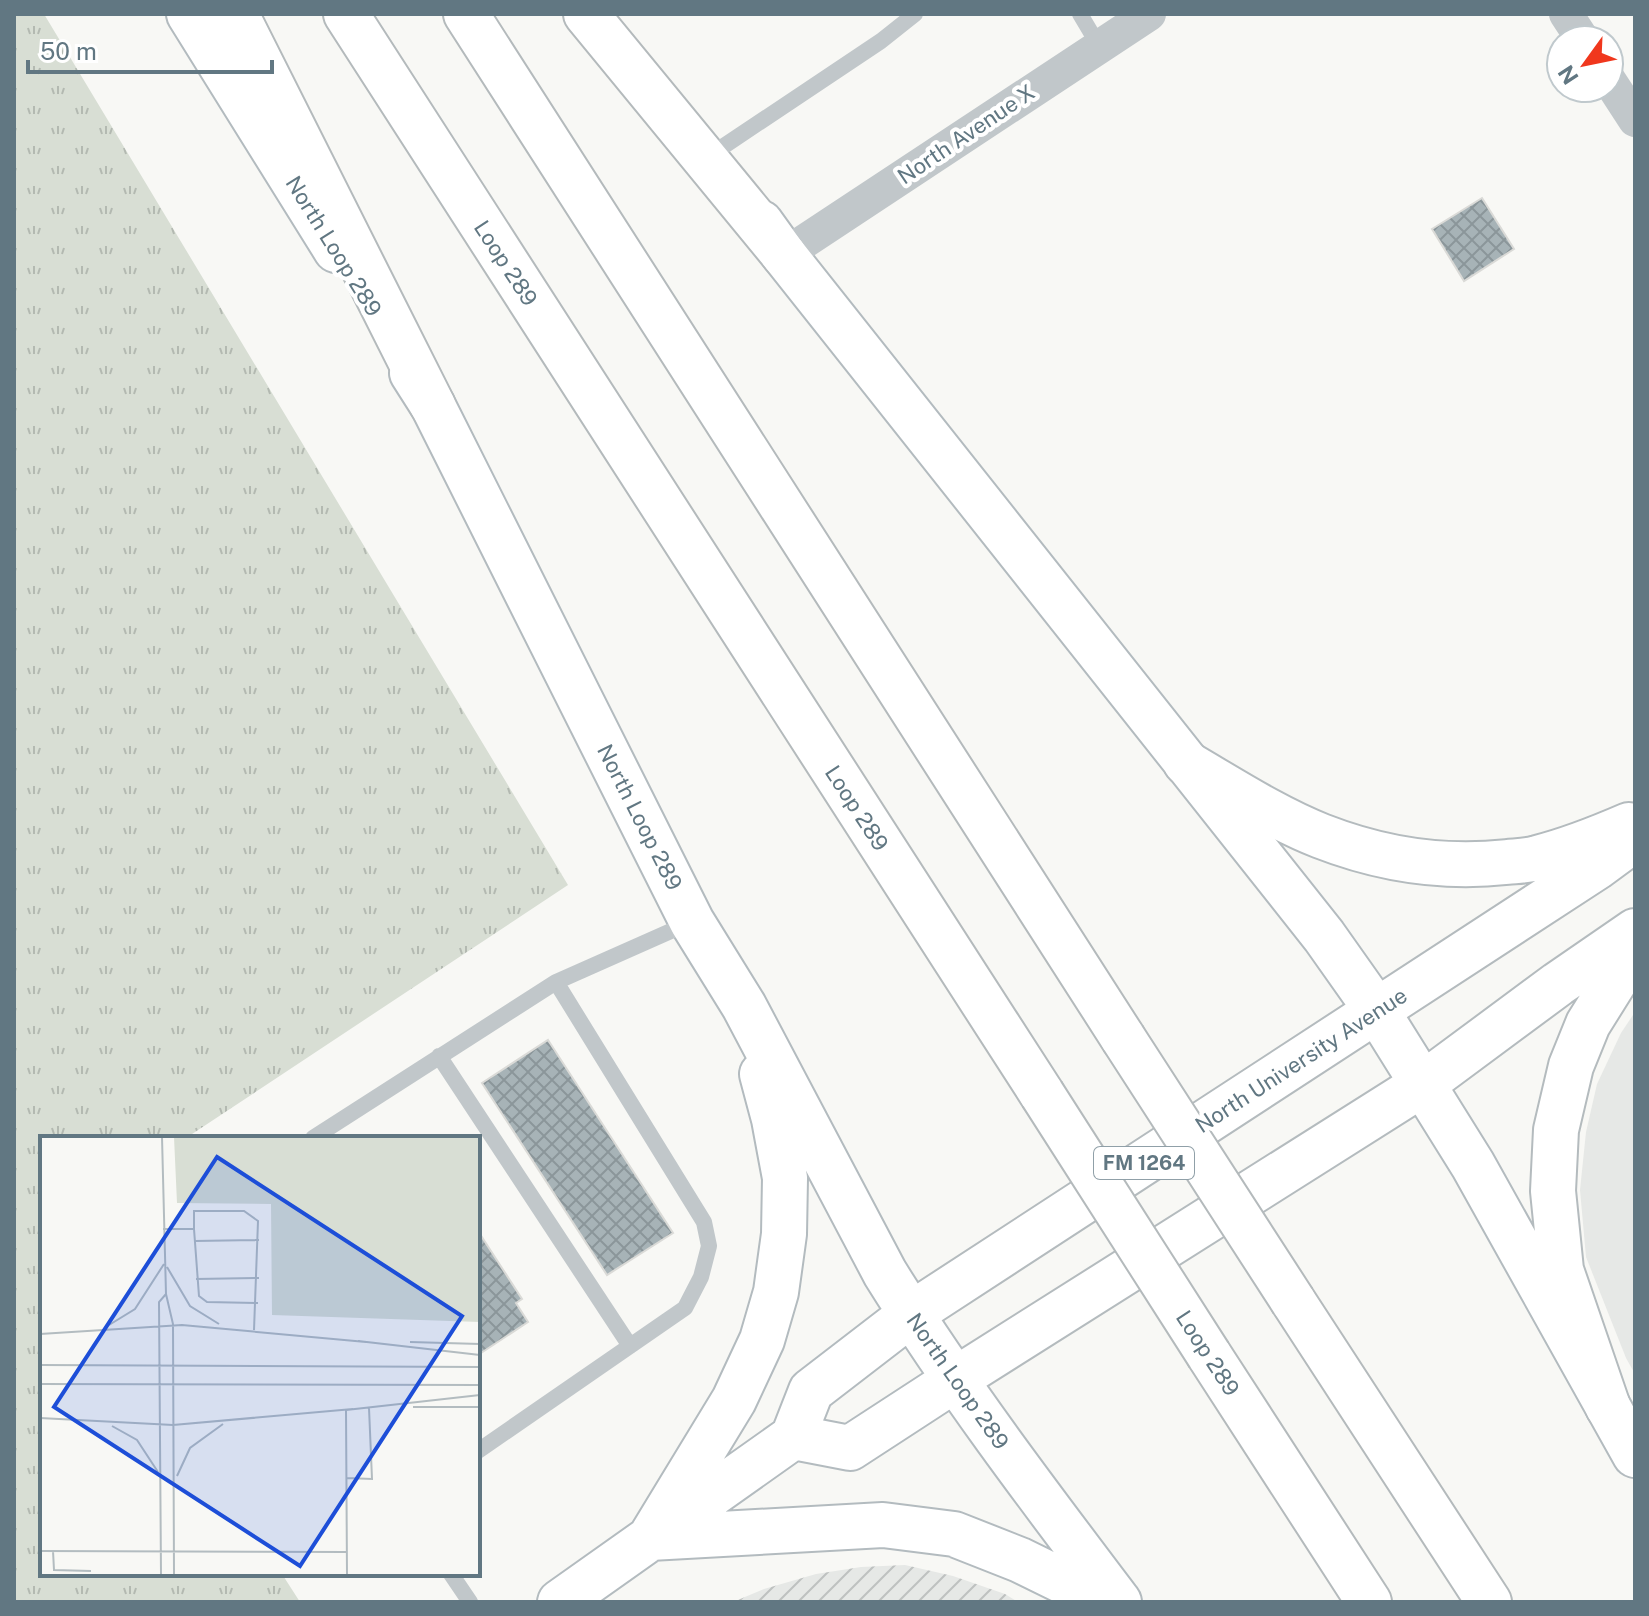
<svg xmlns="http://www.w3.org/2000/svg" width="1649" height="1616" viewBox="0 0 1649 1616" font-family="'Public Sans',sans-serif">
  <defs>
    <pattern id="industrial-furrows" width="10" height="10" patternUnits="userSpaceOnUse" patternTransform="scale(2)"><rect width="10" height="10" fill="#e6e8e6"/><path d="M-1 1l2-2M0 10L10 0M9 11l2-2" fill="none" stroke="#bec1c0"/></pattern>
    <pattern id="grass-tufts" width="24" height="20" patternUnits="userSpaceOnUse" patternTransform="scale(2)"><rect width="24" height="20" fill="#d8ded4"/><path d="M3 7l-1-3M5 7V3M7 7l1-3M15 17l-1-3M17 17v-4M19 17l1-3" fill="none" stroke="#b3b9b1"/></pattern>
    <pattern id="building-cross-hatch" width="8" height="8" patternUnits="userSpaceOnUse" patternTransform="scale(2)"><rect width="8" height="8" fill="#a7b3b7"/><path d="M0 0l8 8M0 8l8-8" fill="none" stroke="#8b969a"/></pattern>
  </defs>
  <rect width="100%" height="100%" fill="#f8f8f5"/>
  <path fill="#e6e8e6" d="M1635 1012V1374L1626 1358 1586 1257 1580 1190 1586 1132 1597 1084 1621 1033Z"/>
  <path fill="url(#industrial-furrows)" d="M905 1565 953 1576 1005 1594 1018 1602H733L764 1589 816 1574 861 1567Z"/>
  <path fill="url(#grass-tufts)" d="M14 14H44L568 885 186 1138H42V1574H282L300 1602H14Z"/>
  <path fill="url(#building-cross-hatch)" stroke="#dadad7" stroke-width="2" d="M1482 198 1514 249 1464 281 1432 229Z
    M548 1040 673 1233 607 1275 482 1083Z
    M478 1231 522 1299 516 1303 528 1322 478 1355Z"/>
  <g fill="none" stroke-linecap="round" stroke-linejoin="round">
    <defs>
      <path id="secondary" d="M189 14 336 250
        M761 223 784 255 1324 936 1377 1011 1473 1165 1635 1455
        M412 373 433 406 692 922 744 1006 885 1273C956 1387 1038 1495 1119 1602
        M793 1437 850 1448 956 1379
        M650 1538 734 1400 762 1340 776 1292 784 1234 785 1178 774 1119 762 1074
        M650 1538 883 1525 954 1534 1020 1560 1073 1586 1097 1602
        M560 1602 793 1437 811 1391 911 1314"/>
      <path id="primary" d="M1186 763C1229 788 1275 818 1321 836 1380 859 1444 869 1507 862 1517 861 1527 861 1537 858 1569 850 1599 838 1629 825
        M911 1314 1597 867 1635 839
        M956 1379 1423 1084 1558 984 1635 931
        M1608 1407 1561 1270 1553 1191 1556 1130 1571 1066 1588 1024 1635 949"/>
      <path id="motorway" d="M236 14 433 406
        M346 14 1042 1094
        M466 14 1123 1038
        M586 14 784 255
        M1293 1301 1489 1602
        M1209 1355 1369 1602"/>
    </defs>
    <use href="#secondary" stroke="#b3bbbf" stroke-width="48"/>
    <use href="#primary" stroke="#b4bbbe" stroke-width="48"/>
    <use href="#motorway" stroke="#b4babc" stroke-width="48"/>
    <path stroke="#c1c7ca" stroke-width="16" d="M1080 14 1099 46
      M712 154 881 41 915 14
      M439 1056 630 1346
      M313 1138 556 982 689 923
      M478 1451 685 1308 701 1277 709 1246 704 1222 556 982
      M451 1574 470 1602"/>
    <path stroke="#c1c7ca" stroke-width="34" d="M1566 14 1583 40
      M1609 80 1635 120
      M784 255 1149 14"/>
    <use href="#secondary" stroke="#fff" stroke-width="44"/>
    <use href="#primary" stroke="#fff" stroke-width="44"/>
    <use href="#motorway" stroke="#fff" stroke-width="44"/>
    <defs>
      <path id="motorway-bridge" d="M1123 1038 1293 1301
        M1042 1094 1209 1355"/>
    </defs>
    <use href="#motorway-bridge" stroke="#b4babc" stroke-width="48" stroke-linecap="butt"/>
    <use href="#motorway-bridge" stroke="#fff" stroke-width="44"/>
  </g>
  <g text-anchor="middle" stroke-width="8" stroke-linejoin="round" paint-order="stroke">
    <rect fill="#fff" stroke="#90a0a8" stroke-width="2" x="1094" y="1147" width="100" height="32" rx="6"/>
    <g font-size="20" font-weight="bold" fill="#617782">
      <text x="1144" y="1170">FM 1264</text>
    </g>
    <g font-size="22" fill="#617782" stroke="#fff">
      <text transform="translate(966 134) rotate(-34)" y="8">North Avenue X</text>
      <text transform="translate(334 246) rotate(58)" y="8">North Loop 289</text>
      <text transform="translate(506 263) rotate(57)" y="8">Loop 289</text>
      <text transform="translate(857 808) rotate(57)" y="8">Loop 289</text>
      <text transform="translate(640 817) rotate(63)" y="8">North Loop 289</text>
      <text transform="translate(1301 1060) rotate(-33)" y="8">North University Avenue</text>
      <text transform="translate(1208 1353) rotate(57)" y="8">Loop 289</text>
      <text transform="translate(958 1381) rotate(55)" y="8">North Loop 289</text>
    </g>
  </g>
  <g transform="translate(40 1136)">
    <rect width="440" height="440" fill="#f8f8f5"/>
    <path d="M134 1H440V186L232 179 231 68 137 67Z" fill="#d8ded4"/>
    <path fill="none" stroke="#b3bcc0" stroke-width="2" d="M122 1 126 158 133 188 134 439M123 93H154V75H204L218 85 214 194M154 93 159 160 167 166 218 167M155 105 219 104M127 131 150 170 179 188M156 143 219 142M69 189 95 173 124 128M0 198 142 189 326 206M318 205 440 219M370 206 440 208M0 229 440 231M0 248 440 249M373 271H440M306 274 307 439M306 274 440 259M0 282 133 289 313 273M72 290 97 304 118 336M137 340 150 312 183 288M307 342 332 343 329 272M0 415 307 416M13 415 14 434 51 435M121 439 119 166 126 158"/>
    <path fill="#1d4ed8" fill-opacity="0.15" stroke="#1d4ed8" stroke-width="4" d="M177 21 422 180 260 430 14 271Z"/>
    <rect width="440" height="440" fill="none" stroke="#617782" stroke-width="4"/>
  </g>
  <rect width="1649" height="1616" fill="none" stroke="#617782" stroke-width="32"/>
  <g transform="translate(1585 64) rotate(237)"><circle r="38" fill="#ffffff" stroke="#c0c9cd" stroke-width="2"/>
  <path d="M0-6L14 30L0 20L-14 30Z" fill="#f0371d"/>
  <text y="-12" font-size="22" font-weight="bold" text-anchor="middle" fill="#617782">N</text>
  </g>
  <path d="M28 60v12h244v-12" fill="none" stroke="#617782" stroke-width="4"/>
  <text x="40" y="60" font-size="24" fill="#617782" stroke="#ffffff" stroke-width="6" paint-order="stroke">50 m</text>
</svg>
